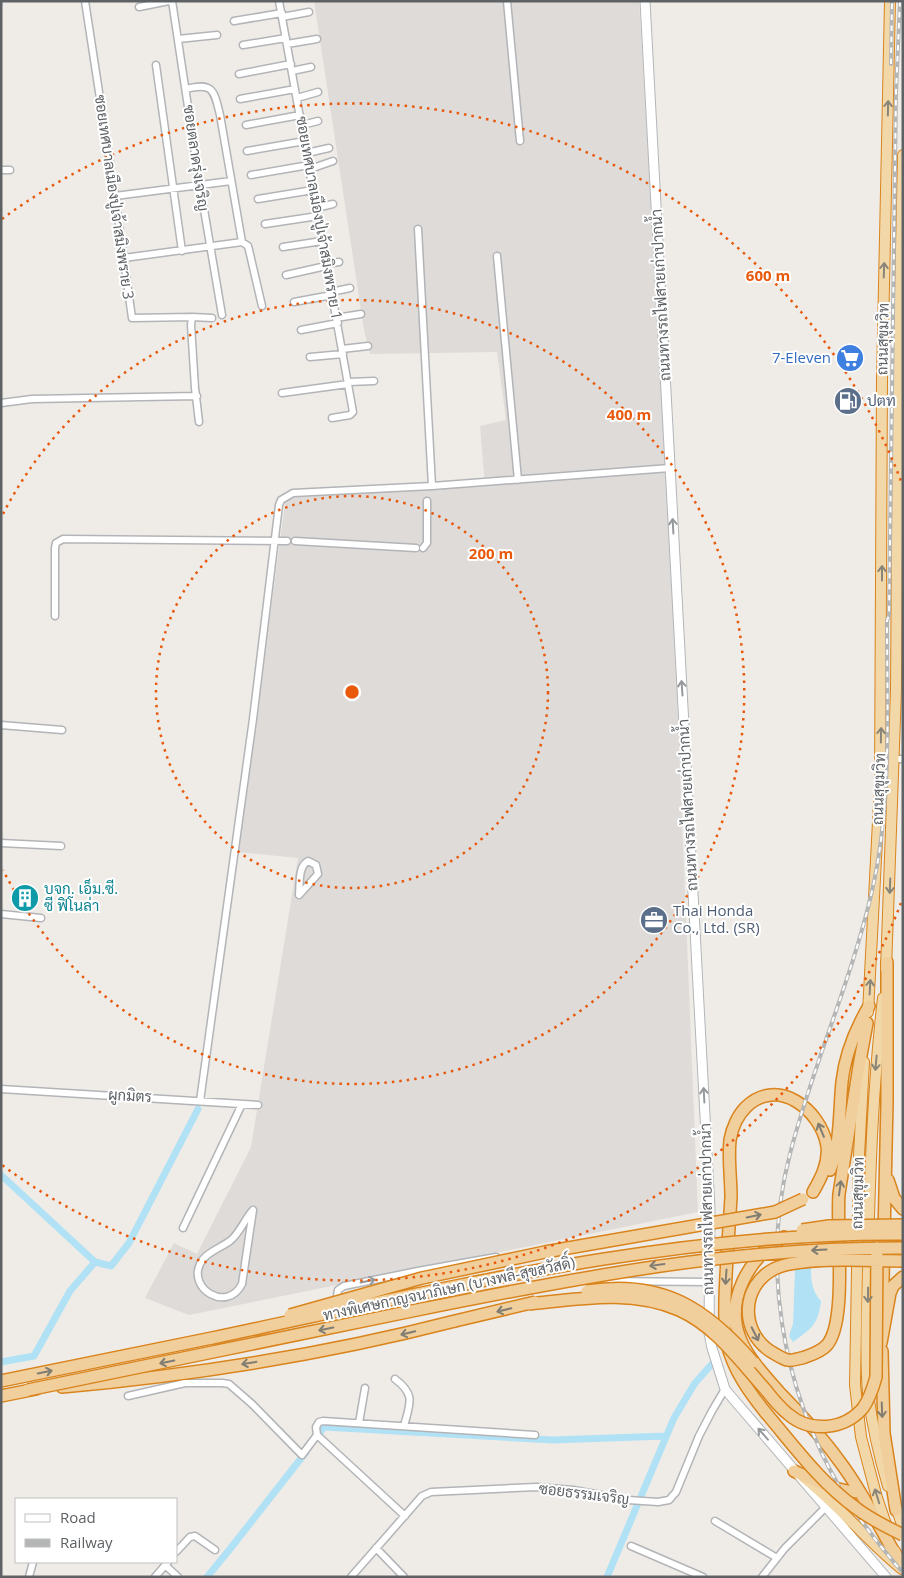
<svg xmlns="http://www.w3.org/2000/svg" width="904" height="1578" viewBox="0 0 904 1578" font-family="'Open Sans',Sarabun,sans-serif">
  <rect width="100%" height="100%" fill="#efece7"/>
  <path fill="#dedbd9" d="M314 1H639L668 475 698 1212 189 1315 145 1298 174 1243 197 1254 251 1147 298 858 238 852 286 497 485 486 480 426 506 420 497 352 370 354 364 330Z"/>
  <path fill="#b1e1f5" d="M796 1244H811C813 1265 806 1285 821 1301 818 1325 812 1328 793 1342L789 1336 793 1324Z"/>
  <g fill="none" stroke-linecap="round" stroke-linejoin="round">
    <path stroke="#b1e1f5" stroke-width="7" d="M1 1175 95 1262 111 1266 129 1243 198 1109
      M1 1362 34 1356 70 1291 95 1262
      M315 1439 324 1427 553 1440 666 1436
      M207 1577 230 1549 306 1452
      M607 1577 674 1418 695 1383 712 1364"/>
    <defs>
      <path id="minor" d="M85 1 115 196 132 318 192 317 191 325 195 388 199 422
        M172 1 200 186 222 315
        M279 1 353 412 350 415 332 418
        M507 1 520 141
        M139 7 169 1
        M282 17 309 12
        M234 21 282 13
        M178 39 217 35
        M287 44 317 39
        M243 45 286 38
        M156 65 182 251
        M292 71 311 67
        M239 74 291 64
        M186 89C213 82 214 90 220 115L242 242 248 246 249 250 262 306
        M297 98 318 92
        M240 99 295 89
        M246 125 300 115
        M302 125 318 121
        M247 151 305 141
        M307 153 329 148
        M310 169 333 161
        M1 170H10
        M251 175 309 165
        M115 196 231 181
        M258 199 313 190
        M316 208 333 204
        M265 224 318 216
        M418 229 432 486
        M283 247 322 241
        M497 256 518 480
        M124 258 242 242
        M326 264 339 262
        M286 275 326 266
        M331 292 350 288
        M294 302 332 295
        M192 317 212 318
        M336 318 361 314
        M301 330 338 323
        M342 349 368 346
        M310 357 343 354
        M348 382 374 381
        M282 393 348 384
        M1 403 32 399 197 396
        M295 541 416 548
        M423 548 427 543V501
        M55 616V548L56 543 63 539 287 541
        M1 725 62 730
        M895 759H903
        M1 843 61 846
        M308 861 316 865 318 874 299 895C300 884 298 866 308 861Z
        M1 914 41 918
        M1 1089 258 1105
        M200 1101 253 719 279 505 281 500 293 493 432 486 670 468
        M253 1210 242 1284C227 1313 188 1289 200 1264 205 1253 220 1248 230 1241 240 1233 244 1220 253 1210Z
        M183 1228 242 1104
        M599 1281 710 1282
        M352 1320 347 1321 342 1318 336 1302 338 1290 344 1286 418 1271 496 1257
        M395 1379C416 1395 410 1403 404 1426
        M128 1396 185 1383H222L229 1384 252 1404 302 1455 317 1435
        M359 1423 365 1388
        M405 1516 317 1435 316 1427 319 1422 323 1421 535 1435
        M715 1521 777 1558
        M631 1546 703 1577
        M376 1548 404 1577
        M176 1552 190 1537 195 1536 215 1550
        M165 1565 178 1577
        M29 1577 33 1562
        M155 1577 168 1562
        M351 1577 422 1496 431 1492 536 1487 573 1490 628 1500 658 1502 669 1500 676 1492 699 1436 712 1411 725 1389
        M762 1577 785 1548 826 1507"/>
      <path id="secondary" d="M645 1 710 1209 709 1333 712 1348 725 1389 729 1394 886 1577"/>
      <path id="trunk" d="M886 969 896 690 898 388 903 155
        M883 998C873 1084 870 1170 868 1256 868 1302 864 1348 868 1393 872 1424 879 1456 888 1486
        M868 1012 880 783 882 380 890 1
        M864 1062 859 1155 855 1385 861 1437 877 1498 888 1530
        M803 1477C839 1505 867 1541 902 1569
        M894 1502 903 1527
        M895 1551 903 1569"/>
      <path id="motorway" d="M830 1170C841 1142 839 1111 842 1082 845 1054 855 1030 869 1006
        M888 1180 894 1198 903 1209
        M784 1237C766 1247 752 1262 743 1281 721 1329 749 1358 779 1392 799 1413 820 1434 837 1458 861 1489 878 1525 898 1559
        M882 1325 887 1102V962
        M881 1343 890 1293 893 1286 903 1277
        M882 1351 884 1433 896 1510
        M802 1358C810 1355 819 1353 826 1346 848 1324 836 1228 839 1194L859 1066 867 1023
        M1 1381 212 1338
        M62 1387C195 1375 327 1354 455 1321
        M1 1396 36 1389
        M766 1413C749 1392 734 1371 727 1344 724 1330 725 1314 725 1299 726 1265 729 1231 731 1197 731 1178 728 1159 730 1140 732 1128 738 1115 746 1107 778 1076 821 1110 827 1146 829 1163 821 1178 813 1192
        M794 1471C814 1480 838 1492 859 1492"/>
    </defs>
    <use href="#minor" stroke="#b2b4b7" stroke-width="9"/>
    <use href="#secondary" stroke="#b3b6b9" stroke-width="11"/>
    <use href="#trunk" stroke="#d9841c" stroke-width="12"/>
    <use href="#motorway" stroke="#d9841c" stroke-width="14"/>
    <use href="#minor" stroke="#fff" stroke-width="6"/>
    <use href="#secondary" stroke="#fff" stroke-width="9"/>
    <use href="#trunk" stroke="#f2d8a8" stroke-width="10"/>
    <use href="#motorway" stroke="#f0cf9c" stroke-width="11"/>
    <defs>
      <path id="rail" d="M900 1 896 92 889 615 887 621C887 711 892 803 872 891 852 979 814 1062 791 1150 760 1264 782 1387 840 1488 858 1519 880 1546 903 1573
        M891 64 892 1"/>
    </defs>
    <use href="#rail" stroke="#b4b5b5" stroke-width="4"/>
    <use href="#rail" stroke="#fff" stroke-width="2" stroke-dasharray="5.5" stroke-linecap="butt"/>
    <defs>
      <path id="motorway-bridge" d="M802 1230 829 1226 903 1225
        M587 1291C662 1279 706 1308 753 1362
        M529 1304C579 1299 631 1289 679 1310 715 1326 739 1360 765 1389 772 1398 779 1407 788 1414 810 1433 844 1430 863 1408 870 1398 873 1388 876 1377L877 1248
        M290 1315 422 1278 545 1252 775 1212 803 1199
        M455 1321 535 1302
        M212 1338C440 1290 668 1232 903 1234
        M802 1358C797 1359 791 1361 787 1360 781 1358 775 1354 770 1351 740 1331 741 1286 774 1269 800 1256 872 1261 903 1261
        M28 1390C156 1364 284 1337 412 1311 575 1278 735 1247 903 1248
        M766 1413C794 1446 820 1482 856 1508 870 1519 887 1527 903 1535"/>
    </defs>
    <use href="#motorway-bridge" stroke="#d9841c" stroke-width="14" stroke-linecap="butt"/>
    <use href="#motorway-bridge" stroke="#f0cf9c" stroke-width="11"/>
  </g>
  <defs><path id="oneway-shaft" d="M-6 0H5M1.5-3L5.5 0L1.5 3" fill="none" stroke-width="1.6" stroke-linecap="round" stroke-linejoin="round" transform="scale(1.25)"/></defs>
  <g stroke="#8a8579">
    <use href="#oneway-shaft" transform="translate(888 108) rotate(-89)"/>
    <use href="#oneway-shaft" transform="translate(884 270) rotate(-88)"/>
    <use href="#oneway-shaft" transform="translate(882 573) rotate(-90)"/>
    <use href="#oneway-shaft" transform="translate(881 735) rotate(-89)"/>
    <use href="#oneway-shaft" transform="translate(890 886) rotate(92)"/>
    <use href="#oneway-shaft" transform="translate(870 987) rotate(-87)"/>
    <use href="#oneway-shaft" transform="translate(876 1063) rotate(95)"/>
    <use href="#oneway-shaft" transform="translate(868 1295) rotate(91)"/>
    <use href="#oneway-shaft" transform="translate(877 1496) rotate(-107)"/>
  </g>
  <g stroke="#96999b">
    <use href="#oneway-shaft" transform="translate(673 526) rotate(-93)"/>
    <use href="#oneway-shaft" transform="translate(682 688) rotate(-94)"/>
    <use href="#oneway-shaft" transform="translate(704 1095) rotate(-93)"/>
    <use href="#oneway-shaft" transform="translate(368 1281) rotate(-12)"/>
    <use href="#oneway-shaft" transform="translate(763 1434) rotate(-131)"/>
  </g>
  <g stroke="#827d73">
    <use href="#oneway-shaft" transform="translate(821 1130) rotate(-113)"/>
    <use href="#oneway-shaft" transform="translate(840 1188) rotate(-82)"/>
    <use href="#oneway-shaft" transform="translate(754 1216) rotate(-12)"/>
    <use href="#oneway-shaft" transform="translate(819 1250) rotate(177)"/>
    <use href="#oneway-shaft" transform="translate(657 1265) rotate(172)"/>
    <use href="#oneway-shaft" transform="translate(726 1277) rotate(94)"/>
    <use href="#oneway-shaft" transform="translate(504 1310) rotate(167)"/>
    <use href="#oneway-shaft" transform="translate(326 1329) rotate(168)"/>
    <use href="#oneway-shaft" transform="translate(408 1333) rotate(166)"/>
    <use href="#oneway-shaft" transform="translate(755 1334) rotate(63)"/>
    <use href="#oneway-shaft" transform="translate(167 1362) rotate(168)"/>
    <use href="#oneway-shaft" transform="translate(249 1363) rotate(171)"/>
    <use href="#oneway-shaft" transform="translate(45 1372) rotate(-12)"/>
    <use href="#oneway-shaft" transform="translate(882 1410) rotate(88)"/>
  </g>
  <g fill="none" stroke="#e8590c" stroke-width="2.5" stroke-dasharray="2.5 5">
    <circle cx="352" cy="692" r="196"/>
    <path d="M3 514A392 392 0 1 1 3 870"/>
    <path d="M901 903A588 588 0 0 1 2 1165M2 219A588 588 0 0 1 901 481"/>
  </g>
  <defs>
    <symbol id="supermarket-disc" viewBox="-11 -11 22 22"><circle r="9.5" fill="#3f7fe0" stroke="#fff"/><path d="M-6-5.5h2.5l.6 2H6L4.5 2H-2.5L-4.4-4H-6ZM-1.5 3.2a1.3 1.3 0 1 0 .1 0ZM3 3.2a1.3 1.3 0 1 0 .1 0Z" fill="#fff"/></symbol>
    <symbol id="fuel-disc" viewBox="-11 -11 22 22"><circle r="9.5" fill="#5c6f8a" stroke="#fff"/><path d="M-5.5-6h7V0h2V4h1.3V-2.5L3-4.5l.8-.8L6-3V5H2.5V1h-1V6h-7ZM-4.2-4.7v3.2H.2V-4.7Z" fill="#fff"/></symbol>
    <symbol id="building-disc" viewBox="-11 -11 22 22"><circle r="9.5" fill="#0f9aa8" stroke="#fff"/><path d="M-4-6H4V6H1V3H-1V6H-4ZM-2.5-4.3h1.7v1.8h-1.7ZM.8-4.3h1.7v1.8H.8ZM-2.5-1h1.7V.8h-1.7ZM.8-1h1.7V.8H.8Z" fill="#fff"/></symbol>
    <symbol id="office-disc" viewBox="-11 -11 22 22"><circle r="9.5" fill="#5c6f8a" stroke="#fff"/><path d="M-6-3h4V-5.5h4V-3h4V5H-6ZM-1-4.5V-3h2v-1.5ZM-6 0V1H6V0Z" fill="#fff"/></symbol>
  </defs>
  <g fill-rule="evenodd">
    <use href="#supermarket-disc" x="834" y="342" width="32" height="32"/>
    <use href="#fuel-disc" x="832" y="385" width="32" height="32"/>
    <use href="#building-disc" x="9" y="882" width="32" height="32"/>
    <use href="#office-disc" x="638" y="904" width="32" height="32"/>
  </g>
  <g text-anchor="middle" stroke-width="4" stroke-linejoin="round" paint-order="stroke">
    <g font-size="15" fill="#5e6265" stroke="#fff">
      <text transform="translate(196 158) rotate(82)" y="5">ซอยตลาดรุ่งเจริญ</text>
      <text transform="translate(114 197) rotate(82)" y="5">ซอยเทศบาลเมืองปู่เจ้าสมิงพราย 3</text>
      <text transform="translate(319 218) rotate(80)" y="5">ซอยเทศบาลเมืองปู่เจ้าสมิงพราย 1</text>
      <text transform="translate(661 295) rotate(-93)" y="5">ถนนทางรถไฟสายเก่าปากน้ำ</text>
      <text transform="translate(883 339) rotate(-89)" y="5">ถนนสุขุมวิท</text>
      <text transform="translate(879 789) rotate(-88)" y="5">ถนนสุขุมวิท</text>
      <text transform="translate(688 805) rotate(-93)" y="5">ถนนทางรถไฟสายเก่าปากน้ำ</text>
      <text transform="translate(130 1096) rotate(3)" y="5">ผูกมิตร</text>
      <text transform="translate(858 1193) rotate(-89)" y="5">ถนนสุขุมวิท</text>
      <text transform="translate(707 1209) rotate(-91)" y="5">ถนนทางรถไฟสายเก่าปากน้ำ</text>
      <text transform="translate(449 1289) rotate(-12)" y="5">ทางพิเศษกาญจนาภิเษก (บางพลี-สุขสวัสดิ์)</text>
      <text transform="translate(584 1494) rotate(7)" y="5">ซอยธรรมเจริญ</text>
    </g>
    <g font-size="15" fill="#366cbe" stroke="#fff" text-anchor="end">
      <text x="831" y="363">7-Eleven</text>
    </g>
    <g font-size="15" fill="#4e5e75" stroke="#fff" text-anchor="start">
      <text x="867" y="406">ปตท</text>
      <text x="673" y="916">Thai Honda<tspan x="673" dy="17">Co., Ltd. (SR)</tspan></text>
    </g>
    <g font-size="15" fill="#0d838f" stroke="#fff" text-anchor="start">
      <text x="44" y="894">บจก. เอ็ม.ซี.<tspan x="44" dy="17">ซี ฟิโนล่า</tspan></text>
    </g>
  </g>
  <circle cx="352" cy="692" r="8" fill="#e8590c" stroke="#fff" stroke-width="2.5"/>
  <g font-size="15" text-anchor="middle" font-weight="bold" fill="#e8590c" stroke="#fff" stroke-width="4" stroke-linejoin="round" paint-order="stroke">
    <text x="768" y="281">600 m</text>
    <text x="629" y="420">400 m</text>
    <text x="491" y="559">200 m</text>
  </g>
  <rect width="904" height="1578" fill="none" stroke="#5e6265" stroke-width="5"/>
  <rect x="15" y="1498" width="162" height="65" fill="#ffffff" stroke="#bfc0c1"/>
  <rect x="25" y="1514" width="25" height="8" fill="#ffffff" stroke="#bfc0c1"/>
  <text x="60" y="1523" font-size="15" fill="#5e6265">Road</text>
  <rect x="25" y="1539" width="25" height="8" fill="#b4b5b5" stroke="#bfc0c1"/>
  <text x="60" y="1548" font-size="15" fill="#5e6265">Railway</text>
</svg>
